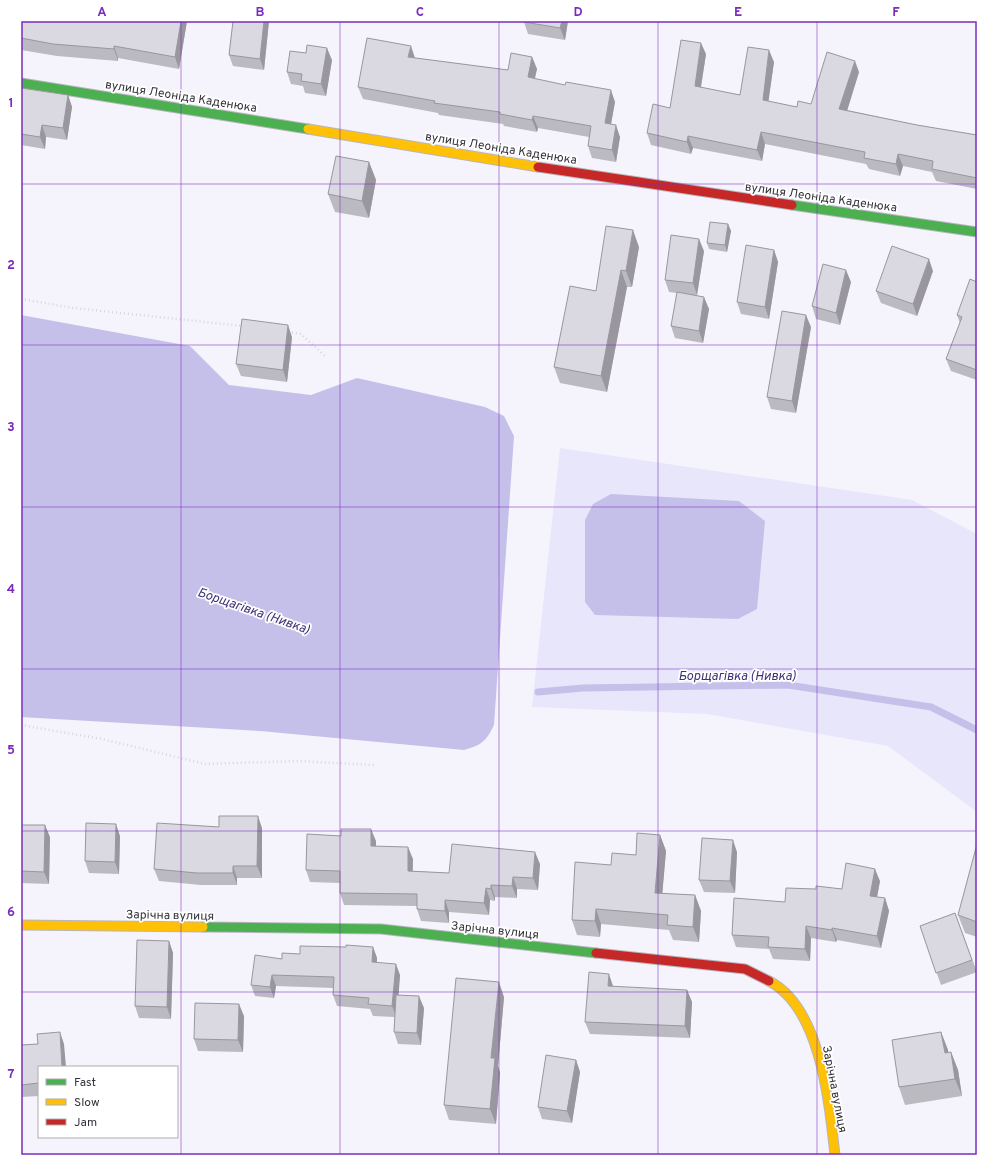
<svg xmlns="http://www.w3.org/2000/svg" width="998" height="1176" viewBox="0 0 998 1176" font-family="Overpass,sans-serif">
  <rect width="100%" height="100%" fill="#f5f4fc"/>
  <path fill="#e8e6fb" d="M560 448 912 500 977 534V812L888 746 707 714 532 707Z"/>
  <path fill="#c5c0ea" d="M21 315 190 346 229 385 311 395 357 378 485 407 504 416 514 436 494 725C486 742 481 745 464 750L260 731 21 717Z
    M611 494 739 501 765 521 757 609 738 619 595 615 585 602V520L593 504Z"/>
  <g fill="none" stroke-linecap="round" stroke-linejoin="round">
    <path stroke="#c5c0ea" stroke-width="7" d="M538 692 583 688 788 685 931 707 977 730"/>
    <defs>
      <path id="fast" d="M21 83 308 129
        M792 205 977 232
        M203 927 381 929 596 953"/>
      <path id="slow" d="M308 129 538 167
        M21 925 203 927
        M769 981C821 1008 829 1102 835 1155"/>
      <path id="jam" d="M538 167 792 205
        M596 953 745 969 769 981"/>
    </defs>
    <use href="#fast" stroke="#b7b6be" stroke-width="11"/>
    <use href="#slow" stroke="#b7b6be" stroke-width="11"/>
    <use href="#jam" stroke="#b7b6be" stroke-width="11"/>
    <path stroke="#d7d7da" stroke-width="2.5" stroke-dasharray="1 3" stroke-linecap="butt" d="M21 299 74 308 243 326
      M288 332 301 334 326 357
      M21 725 102 739 205 764 298 761 374 765"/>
    <use href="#fast" stroke="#4caf50" stroke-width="9"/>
    <use href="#slow" stroke="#ffc107" stroke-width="9"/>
    <use href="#jam" stroke="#c62828" stroke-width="9"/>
  </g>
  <path fill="#bbbac1" d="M21 21H187L179 69 118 58V61L57 56 21 50Z
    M233 21H269L264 70 233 66 229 55Z
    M568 21 565 40 528 34 524 22Z
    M706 54 701 88 740 95 774 62 768 101 797 107 811 104 859 72 847 110 917 125 977 135V189L936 181 932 172 903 166 900 176 869 169 866 164 765 144 762 161 693 148 691 154 651 145 647 133 670 108Z
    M532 57 537 69 535 79 615 102 611 124 620 137 616 162 592 158 588 146 589 137 538 128 537 132 504 126 503 124 439 115 438 113 363 99 358 87 415 58 508 70Z
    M332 60 326 96 305 93 303 86 291 84 287 72Z
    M21 88 68 95 72 107 67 140 46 137 45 149 21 145Z
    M369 162 376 180 369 218 335 212 328 194Z
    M728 224 731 231 727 252 709 249 707 243Z
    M639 247 632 287H627L607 392 560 383 554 367 596 291Z
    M774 250 778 262 769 319 741 314 737 302Z
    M704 251 697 295 709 309 703 343 675 338 671 326 677 293 669 292 665 280Z
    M933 271 917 316 881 303 876 291Z
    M851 282 840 325 816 319 812 306Z
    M977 282V380L951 371 946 359 960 323 957 315Z
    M811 327 796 413 771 409 767 397Z
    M292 337 287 382 241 376 236 364Z
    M21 825 50 837 49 884 21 883Z
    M219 827 262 828V878H237V885H201L159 881 154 869Z
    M660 835 666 851 662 894 695 895 701 911 699 942 673 940 669 930 601 924 600 937 577 935 572 920 611 865 636 855Z
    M120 836 119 874 89 873 85 861Z
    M341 836 376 841V846L413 859V871L449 873 540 864 538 890 517 889V898L495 897V901L490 900 489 915 449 912V923L421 921 417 909V906L344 905 340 893V883L310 882 306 870Z
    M977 844V937L965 933 958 915Z
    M737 852 735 893 704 892 699 880Z
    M880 881 877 897 885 898 889 911 881 948 837 940 836 942 811 938 810 961 773 959 769 949 736 947 732 935 785 902 816 889H842Z
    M955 913 977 972 941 985 920 926Z
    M169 941 173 953 171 1019 139 1018 135 1006Z
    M346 947H373L377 958V962L400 975 398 995 424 1008 421 1045 398 1044 394 1032 395 1017 373 1016 370 1009 337 1006 333 995V988L276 986 274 998 255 996 251 985 282 959 300 954Z
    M687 990 692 1002 690 1038 590 1034 585 1022Z
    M504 997 498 1066 500 1073 496 1124 449 1120 444 1105Z
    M244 1016 243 1052 198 1051 194 1039Z
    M941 1032 948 1050V1053L951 1052 958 1070 962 1096 905 1105 899 1087Z
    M38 1044H64L39 1067V1096L21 1097V1045Z
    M576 1060 580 1072 572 1123 542 1119 538 1107Z"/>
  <path fill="#99979d" d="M181 21H187L179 69 175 57Z
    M264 21H269L264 70 260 59Z
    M562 21H568L565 40 560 28Z
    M701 43 706 54 699 98 695 86Z
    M114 46 118 58V61L114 49Z
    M411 46 415 58 408 57Z
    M327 48 332 60 326 96 321 84Z
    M769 50 774 62 767 112 763 100Z
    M532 57 537 69 532 89 528 77Z
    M855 61 859 72 844 121 839 109Z
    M611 90 615 102 609 135 605 123Z
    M68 95 72 107 67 140 63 128Z
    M533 116 538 128 537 132 532 120Z
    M42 125 46 137 45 149 40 137Z
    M616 125 620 137 616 162 612 150Z
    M761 132 765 144 762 161 757 150Z
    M688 136 693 148 691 154 687 142Z
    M898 154 903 166 900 176 896 164Z
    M369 162 376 180 369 218 362 201Z
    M728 224 731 231 727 252 725 245Z
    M633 230 639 247 632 287 626 271Z
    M699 239 704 251 697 295 693 283Z
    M774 250 778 262 769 319 765 307Z
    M929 259 933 271 917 316 913 304Z
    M621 270 627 287 607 392 601 376Z
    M846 270 851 282 840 325 836 313Z
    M704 297 709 309 703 343 699 331Z
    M806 315 811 327 796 413 792 401Z
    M288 325 292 337 287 382 283 370Z
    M258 816 262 828V878L257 866Z
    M116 824 120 836 119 874 115 862Z
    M45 825 50 837 49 884 44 872Z
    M371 829 376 841V858L371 846Z
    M660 835 666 851 661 909 655 893Z
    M733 840 737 852 735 893 730 881Z
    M408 847 413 859 412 883 408 871Z
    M535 852 540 864 538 890 533 878Z
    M233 866 237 878V885L233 873Z
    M875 869 880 881 875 908 870 896Z
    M513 877 517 889V898L512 886Z
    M491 885 495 897V901L491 889Z
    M486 888 490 900 489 915 484 903Z
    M695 895 701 911 699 942 693 927Z
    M885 898 889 911 881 948 877 936Z
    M445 900 449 912V923L445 911Z
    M596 909 601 924 600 937 595 921Z
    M806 926 811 938 810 961 805 949Z
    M832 928 837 940 836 942 832 930Z
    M169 941 173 953 171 1019 167 1007Z
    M373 947 377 958 376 973 372 962Z
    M396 964 400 975 397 1018 392 1006Z
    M609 974 613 986 612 998 608 986Z
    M272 975 276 986 274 998 270 987Z
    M499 982 504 997 498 1066 500 1073 496 1124 490 1109 491 1058Z
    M687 990 692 1002 690 1038 685 1026Z
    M419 996 424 1008 421 1045 417 1033Z
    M239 1004 244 1016 243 1052 238 1040Z
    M60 1032 64 1044 66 1067H62Z
    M941 1032 948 1050 951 1071 945 1053Z
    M951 1052 958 1070 962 1096 955 1079Z
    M576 1060 580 1072 572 1123 567 1111Z"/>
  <path fill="#dad8e0" stroke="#99979d" d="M21 21H181L175 57 114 46V49L53 44 21 38Z
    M233 21H264L260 59 229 55Z
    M524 21H562L560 28 524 22Z
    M367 38 411 46 408 57 508 70 511 53 532 57 528 77 565 85 566 82 611 90 605 123 616 125 612 150 588 146 591 126 533 116 532 120 500 114V112L434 103 435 101 358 87Z
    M681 40 701 43 695 86 740 95 748 47 769 50 763 100 797 107 798 101 811 104 827 52 855 61 839 109 917 125 977 135V178L932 169 933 161 898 154 896 164 864 158 865 152 761 132 757 150 688 136 687 142 647 133 653 104 670 108Z
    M307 45 327 48 321 84 301 81 302 74 287 72 290 51 306 53Z
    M21 88 68 95 63 128 42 125 40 137 21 134Z
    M336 156 369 162 362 201 328 194Z
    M710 222 728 224 725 245 707 243Z
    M606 226 633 230 626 271 621 270 601 376 554 367 570 286 596 291Z
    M671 235 699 239 693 283 665 280Z
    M746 245 774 250 765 307 737 302Z
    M892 246 929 259 913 304 876 291Z
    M823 264 846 270 836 313 812 306Z
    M970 279 977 282V370L946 359 962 317 957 315Z
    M677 292 704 297 699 331 671 326Z
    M782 311 806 315 792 401 767 397Z
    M242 319 288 325 283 370 236 364Z
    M219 816H258L257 866H233V873H197L154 869 157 823 219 827Z
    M86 823 116 824 115 862 85 861Z
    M21 825H45L44 872 21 871Z
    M341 829H371V846L408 847V871L449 873 452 844 535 852 533 878 513 877 512 886 491 885V889L486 888 484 903 445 900V911L417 909V894L340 893V871L306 870 307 834 341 836Z
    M637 833 660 835 655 893 695 895 693 927 667 925 668 915 596 909 595 921 572 920 575 862 611 865 612 853 636 855Z
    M702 838 733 840 730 881 699 880Z
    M977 844V922L958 915Z
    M846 863 875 869 870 896 885 898 877 936 832 928V930L806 926 805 949 768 947 769 937 732 935 734 898 785 902 786 888 816 889V886L842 889Z
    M955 913 972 960 936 973 920 926Z
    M137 940 169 941 167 1007 135 1006Z
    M346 945 373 947 372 962 396 964 392 1006 368 1004 369 998 333 995 334 977 272 975 270 987 251 985 255 955 282 959V953L300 954V946L346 947Z
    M589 972 609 974 608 986 687 990 685 1026 585 1022Z
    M456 978 499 982 491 1058H495L490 1109 444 1105Z
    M396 995 419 996 417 1033 394 1032Z
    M195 1003 239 1004 238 1040 194 1039Z
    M60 1032 62 1067H39V1083L21 1085V1045L38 1044 37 1034Z
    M941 1032 945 1053 951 1052 955 1079 899 1087 892 1040Z
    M546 1055 576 1060 567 1111 538 1107Z"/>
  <path fill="none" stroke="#7b2cbf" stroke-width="1" stroke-opacity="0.55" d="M181 21V1155M340 21V1155M499 21V1155M658 21V1155M817 21V1155M21 184H977M21 345H977M21 507H977M21 669H977M21 831H977M21 992H977"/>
  <g text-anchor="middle" stroke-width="3.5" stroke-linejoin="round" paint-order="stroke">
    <g font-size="12" fill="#32323a" stroke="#fff">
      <text transform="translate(181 96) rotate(9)" y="4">вулиця Леоніда Каденюка</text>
      <text transform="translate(501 148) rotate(9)" y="4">вулиця Леоніда Каденюка</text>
      <text transform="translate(821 197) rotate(8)" y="4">вулиця Леоніда Каденюка</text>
      <text transform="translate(170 915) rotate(1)" y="4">Зарічна вулиця</text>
      <text transform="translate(495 930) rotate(6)" y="4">Зарічна вулиця</text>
      <text transform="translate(835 1089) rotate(79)" y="4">Зарічна вулиця</text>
    </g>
    <g font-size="13" font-style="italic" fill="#403276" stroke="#fff">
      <text transform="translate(254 610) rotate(19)" y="5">Борщагівка (Нивка)</text>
      <text x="737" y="680">Борщагівка (Нивка)</text>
    </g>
  </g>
  <rect width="998" height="1176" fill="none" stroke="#ffffff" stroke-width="44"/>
  <rect x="38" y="1066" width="140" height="72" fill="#ffffff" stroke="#adadb0"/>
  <rect x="46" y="1079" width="20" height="6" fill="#4caf50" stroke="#adadb0"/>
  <text x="74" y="1086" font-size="12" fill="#32323a">Fast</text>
  <rect x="46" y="1099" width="20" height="6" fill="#ffc107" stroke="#adadb0"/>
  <text x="74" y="1106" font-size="12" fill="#32323a">Slow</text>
  <rect x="46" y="1119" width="20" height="6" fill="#c62828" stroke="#adadb0"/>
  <text x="74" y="1126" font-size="12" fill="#32323a">Jam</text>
  <rect x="22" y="22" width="954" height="1132" fill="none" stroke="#7b2cbf" stroke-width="1.5"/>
  <g font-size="13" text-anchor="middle" font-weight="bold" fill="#7b2cbf">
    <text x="102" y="16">A</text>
    <text x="260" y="16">B</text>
    <text x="420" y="16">C</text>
    <text x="578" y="16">D</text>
    <text x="738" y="16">E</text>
    <text x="896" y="16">F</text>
    <text x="11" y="107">1</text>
    <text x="11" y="269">2</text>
    <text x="11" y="431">3</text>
    <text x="11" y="593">4</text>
    <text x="11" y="754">5</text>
    <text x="11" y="916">6</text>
    <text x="11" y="1078">7</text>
  </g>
</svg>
